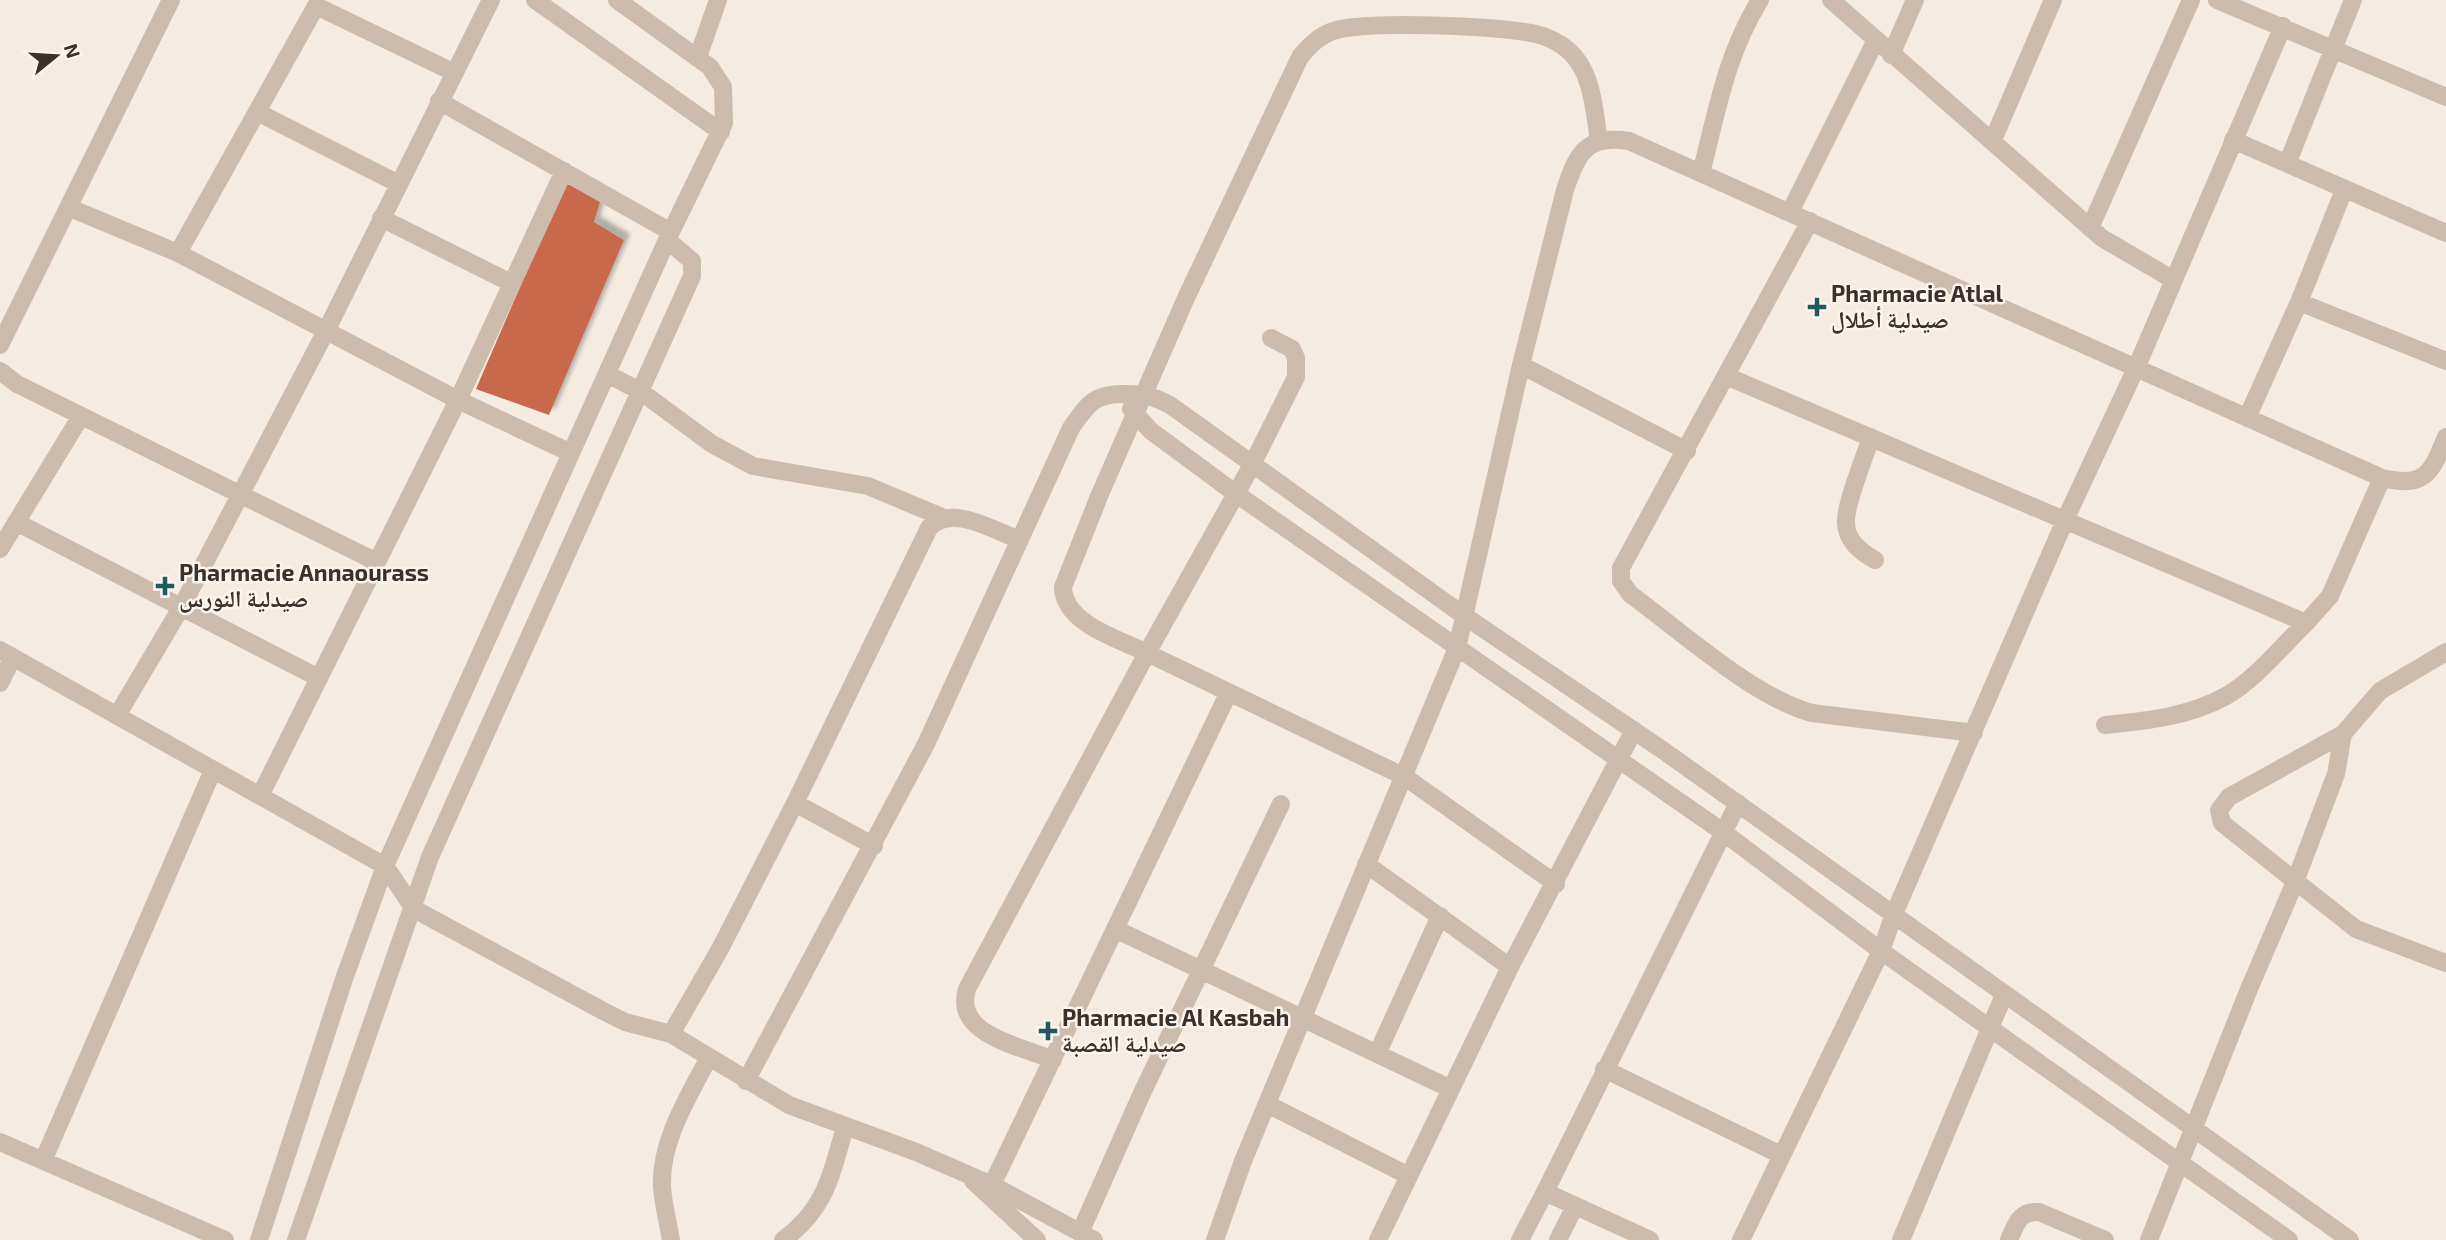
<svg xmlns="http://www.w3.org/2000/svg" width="2446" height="1240" viewBox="0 0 2446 1240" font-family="'Exo 2','Noto Naskh Arabic',sans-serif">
  <defs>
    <filter id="shadow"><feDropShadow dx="6" dy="-6" stdDeviation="2" flood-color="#0004"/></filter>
  </defs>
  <rect width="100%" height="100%" fill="#f4ebe1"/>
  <path fill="#c8694b" filter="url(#shadow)" d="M567 178 602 195 594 222 624 240 549 415 476 389Z"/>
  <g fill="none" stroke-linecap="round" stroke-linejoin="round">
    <path stroke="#cdbbac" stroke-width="18" d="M535 0 721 132
      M1831 0 2102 238 2172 279
      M2217 0 2446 97
      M1891 55 1915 0
      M698 57 718 0
      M453 72 316 6 178 253 458 400 571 453
      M439 101 671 232
      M257 112 397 183
      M1993 140 2053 0
      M2233 140 2446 233
      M2287 164 2353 0
      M1701 173C1717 111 1726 55 1760 0
      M70 208 178 253
      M1790 212 1876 40
      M381 218 511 283
      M1810 221 1621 568V581L1630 594C1681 631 1753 697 1812 713L1974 733
      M2090 228 2191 0
      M2299 302 2446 361
      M1271 338 1292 349 1296 358V377L1252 465 1147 653 1405 777 1556 884
      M0 345 171 0
      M1521 365 1687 451
      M0 371 17 384 377 562
      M607 374 640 391 712 444 753 466 868 486 942 517
      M1726 376 2306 623 2330 596 2382 478
      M1131 409 1151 431 1235 493 1723 832 1881 951 2289 1240
      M2247 418 2299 302 2344 190
      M1871 437C1865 456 1845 505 1846 522 1846 541 1861 552 1875 560
      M16 522 319 678
      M0 549 81 416
      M0 650 385 866 414 909 605 1012 625 1022 671 1034 720 949 795 803 929 528C951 503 994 531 1020 540
      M0 683 13 657
      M118 714 182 606 326 331 491 0
      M2105 725C2146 721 2188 717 2226 696 2256 679 2281 647 2306 623
      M2343 734 2229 797 2219 810 2222 823 2356 929 2446 963
      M260 796 458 400 564 171
      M795 803 874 846
      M1366 864 1510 967
      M1115 929 1451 1089
      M671 1034 789 1105 916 1152 992 1185 1094 1240
      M1378 1052 1440 916
      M1053 1060C1021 1046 953 1035 967 989L1147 653C1119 639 1064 624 1063 587L1100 494 1186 298 1300 57C1310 45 1319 36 1333 31 1365 20 1501 26 1536 34 1549 37 1559 42 1569 51 1593 72 1594 111 1599 140
      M1604 1069 1781 1155
      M746 1081 926 744 1071 428C1089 402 1095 393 1128 394 1144 394 1155 397 1170 405L1466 617 1664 751 2350 1240
      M1267 1104 1409 1176
      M0 1142 225 1240
      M43 1161 213 770
      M973 1181 1037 1240
      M992 1185 1228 694
      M1080 1233 1142 1093 1281 804
      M259 1240 344 979 385 866 667 240 724 123 723 87 710 67 617 0
      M296 1240 430 857 692 276V261L667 240
      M671 1240C668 1222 663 1204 662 1186 660 1141 689 1096 709 1057
      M783 1240C826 1209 831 1175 845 1127
      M1215 1240 1243 1161 1457 648 1521 365 1565 190C1577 153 1587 134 1629 141L2382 478C2425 488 2431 474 2446 437
      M1378 1240 1510 967 1634 730
      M1520 1240 1545 1192
      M1558 1240 1575 1206
      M1650 1240 1545 1192 1738 803
      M1741 1240 1881 951 1894 914 2066 518 2137 366 2283 26
      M1901 1240 2004 995
      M2009 1240C2016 1224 2019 1211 2039 1212L2105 1240
      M2149 1240 2249 989 2295 882 2336 774 2343 734 2380 691 2446 652"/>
  </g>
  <g fill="#1f5a5e" stroke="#fbf5ee" stroke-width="2.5">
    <path d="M1813.5 296.5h7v7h7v7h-7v7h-7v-7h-7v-7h7z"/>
    <path d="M161.5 575.5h7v7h7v7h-7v7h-7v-7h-7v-7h7z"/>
    <path d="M1044.5 1020.5h7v7h7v7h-7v7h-7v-7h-7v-7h7z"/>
  </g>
  <g text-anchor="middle" stroke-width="5" stroke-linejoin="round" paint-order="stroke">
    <g font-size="23" font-weight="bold" fill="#3b302b" stroke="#fbf5ee" text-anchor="start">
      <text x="1831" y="302">Pharmacie Atlal<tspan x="1831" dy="26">صيدلية أطلال</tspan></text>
      <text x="179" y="581">Pharmacie Annaourass<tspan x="179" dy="26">صيدلية النورس</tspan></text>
      <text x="1062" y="1026">Pharmacie Al Kasbah<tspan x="1062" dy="26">صيدلية القصبة</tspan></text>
    </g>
  </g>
  <g transform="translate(56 56) rotate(72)" stroke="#fbf5ee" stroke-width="5" paint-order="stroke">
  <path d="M0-5L12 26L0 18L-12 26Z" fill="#3b302b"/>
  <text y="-10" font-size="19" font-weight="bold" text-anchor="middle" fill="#3b302b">N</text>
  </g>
</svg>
